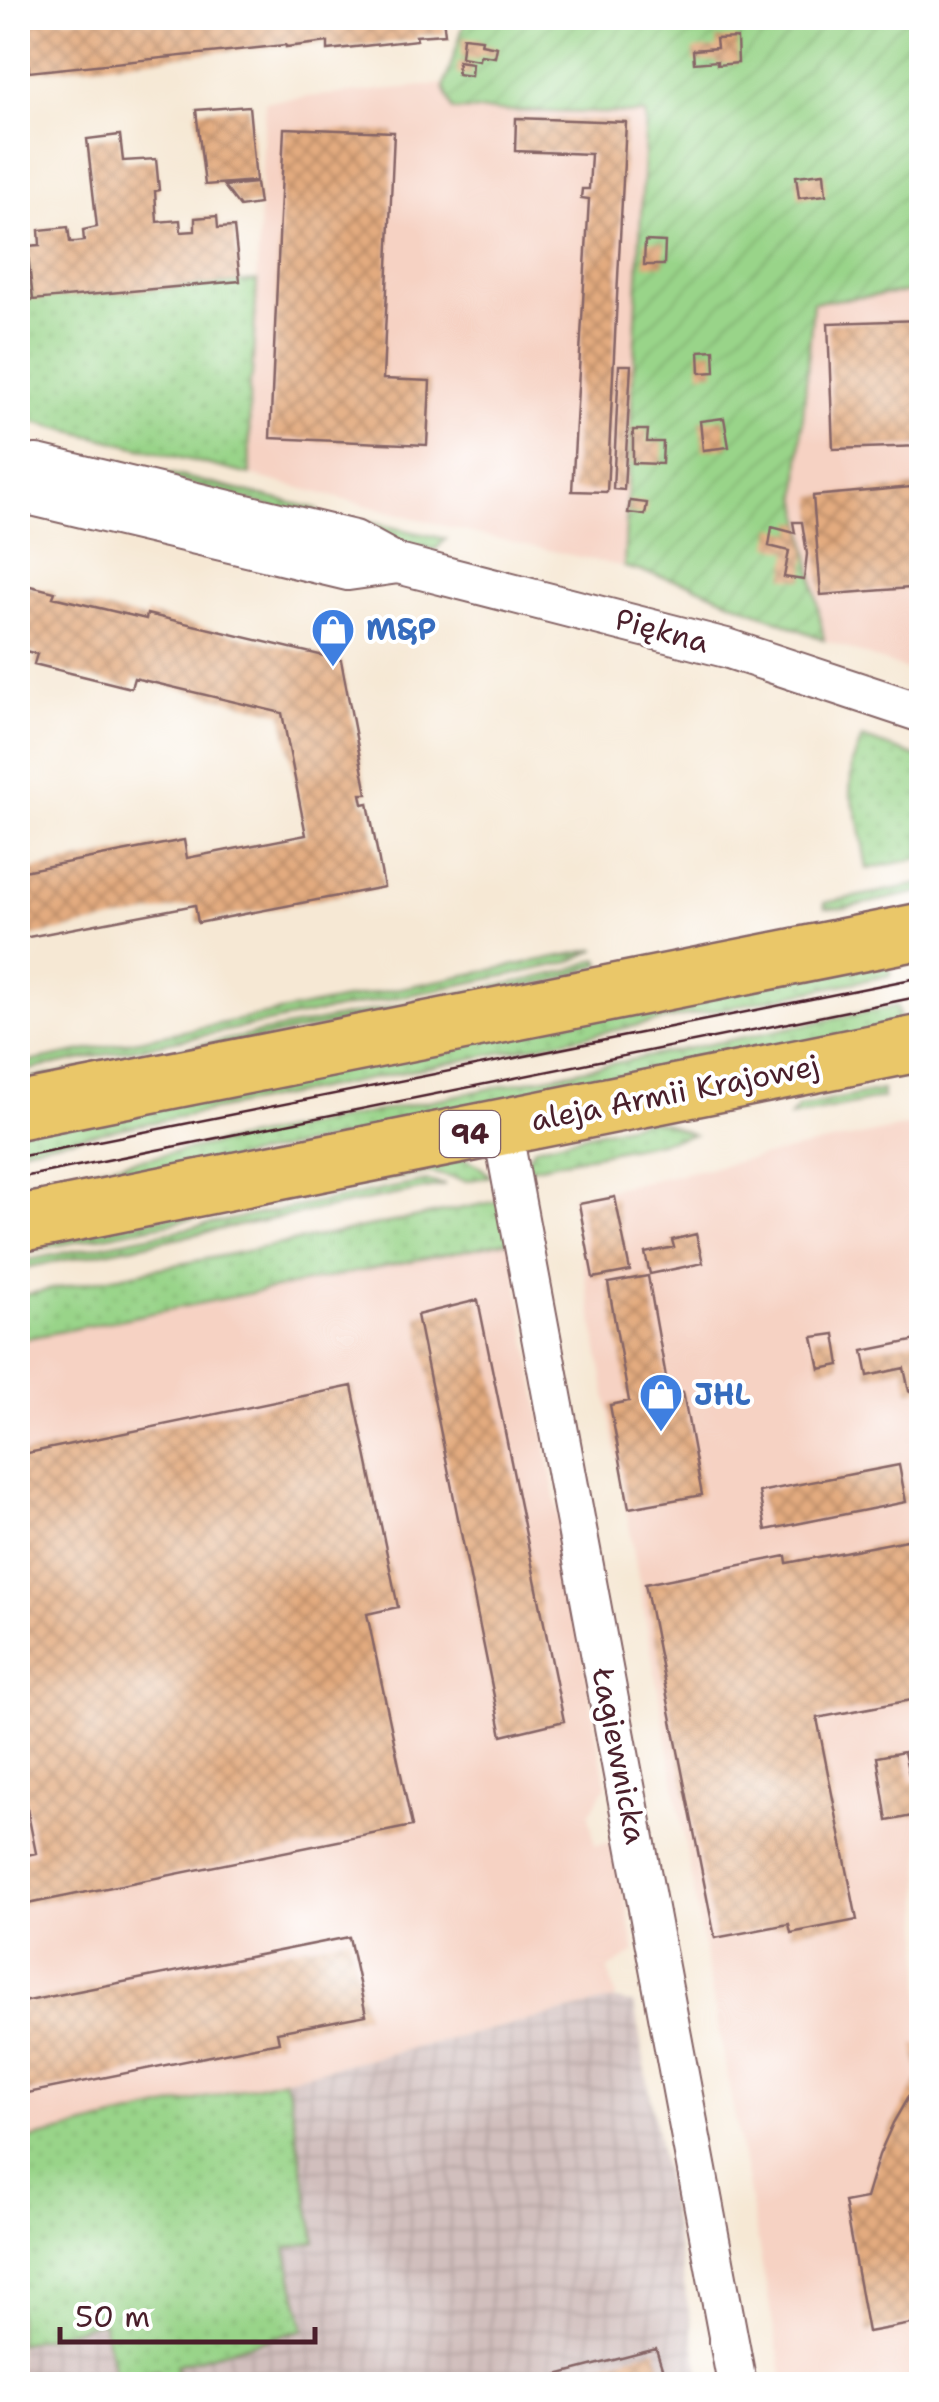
<svg xmlns="http://www.w3.org/2000/svg" width="939" height="2402" viewBox="0 0 939 2402" font-family="'Shantell Sans',sans-serif">
  <defs>
    <pattern id="industrial-grid" width="8" height="8" patternUnits="userSpaceOnUse" patternTransform="scale(2.5)"><rect width="8" height="8" fill="#d1bfbd"/><path d="M0 4h8M4 0v8" fill="none" stroke="#b5a4a3"/></pattern>
    <pattern id="grass-dots" width="8" height="8" patternUnits="userSpaceOnUse" patternTransform="scale(2.5)"><rect width="8" height="8" fill="#99d489"/><path d="M2 2h.1M6 6h.1" fill="none" stroke="#85b676" stroke-width="1.8" stroke-linecap="round"/></pattern>
    <pattern id="garden-furrows" width="10" height="10" patternUnits="userSpaceOnUse" patternTransform="scale(2.5)"><rect width="10" height="10" fill="#99d489"/><path d="M-1 1l2-2M0 10L10 0M9 11l2-2" fill="none" stroke="#85b676"/></pattern>
    <pattern id="building-cross-hatch" width="8" height="8" patternUnits="userSpaceOnUse" patternTransform="scale(2.5)"><rect width="8" height="8" fill="#e3ab7f"/><path d="M0 0l8 8M0 8l8-8" fill="none" stroke="#ba8b68"/></pattern>
  </defs>
  <rect width="100%" height="100%" fill="#fff"/>
  <filter id="ink" filterUnits="userSpaceOnUse"><feTurbulence type="fractalNoise" baseFrequency=".01" numOctaves="2"/><feDisplacementMap in="SourceGraphic" scale="20" xChannelSelector="R" yChannelSelector="G"/><feConvolveMatrix kernelMatrix="1 2 1 2 8 2 1 2 1" color-interpolation-filters="sRGB"/></filter>
  <filter id="wash" filterUnits="userSpaceOnUse"><feTurbulence type="fractalNoise" baseFrequency=".0048" numOctaves="4" result="noise"/><feDisplacementMap in="SourceGraphic" scale="40" xChannelSelector="R" yChannelSelector="G"/><feGaussianBlur stdDeviation="2.25" result="paint"/><feColorMatrix in="noise" values="0 0 0 0 0 0 0 0 0 0 0 0 0 0 0 0 0 1.4 0 .05"/><feComposite in="paint" operator="in"/></filter>
  <g filter="url(#wash)">
    <rect width="100%" height="100%" fill="#f6e8d4"/>
    <path fill="#f6d2c3" d="M445 84 444 87 453 110 626 115 646 114 624 567 472 533 250 475 249 385 252 376 265 101Z
      M921 291V675L824 640 798 496 801 439 813 302Z
      M921 1123V2384H784L709 1978 571 1197Z
      M510 1241 606 1786 589 1814 595 1845 615 1842 635 1952 608 1970 616 1995 615 2000 18 2142V1340Z"/>
    <path fill="url(#industrial-grid)" d="M615 2000 634 2004 702 2384H18V2142Z"/>
    <path fill="url(#grass-dots)" stroke="#727a5a" stroke-width="2.5" d="M27 246 33 299 257 281 252 376 249 385 250 475 18 418V248Z
      M104 458 317 509 322 520 100 460Z
      M358 520 446 539 435 550 346 529Z
      M862 738 921 758V858L867 869 859 821 850 793 852 764Z
      M921 884V892L845 908H825L824 903Z
      M597 949 569 962 529 971 18 1072V1064Z
      M888 958 891 975 18 1149V1131Z
      M598 959 601 964 562 979 18 1087V1081L532 979 567 971Z
      M897 1006 901 1026 18 1202V1184Z
      M882 1090 883 1098 790 1117 799 1107Z
      M647 1120 664 1123 693 1135 525 1169 527 1159 535 1147Z
      M463 1158 478 1165 490 1176 466 1181 429 1172 18 1253V1246Z
      M427 1181 445 1185 18 1269V1262Z
      M504 1200 510 1241 18 1340V1296Z
      M284 2079 289 2093 316 2241 286 2249 305 2329 176 2365 181 2384H163L158 2369 132 2375 134 2384H118L102 2322 18 2344V2142Z"/>
    <path fill="url(#garden-furrows)" stroke="#727a5a" stroke-width="2.5" d="M466 18H921V291L813 302 801 439 798 496 824 640 690 584 624 567 646 114 453 110 444 87Z"/>
    <g id="blocks">
      <path fill="url(#building-cross-hatch)" d="M23 18H443L445 34 416 36 417 40 328 50V42L286 47V45L29 72Z
        M463 37 482 39 481 44 497 47 495 57 480 55 479 60 461 57Z
        M737 38 738 63 717 65V61L694 63 693 50 717 48 716 39Z
        M458 61 472 63 471 76 457 74Z
        M249 106 256 181 205 185 196 110Z
        M516 118 626 122 607 492 572 491 589 199 581 198 582 189H589L591 154 515 151Z
        M284 128 394 132 383 379 430 381 427 445 270 438Z
        M914 134H922V159H914Z
        M120 135 123 161 156 159 159 190 155 191 157 222 180 220 181 232 195 231V218L217 216 218 228 234 227 240 281 33 300 27 246 40 245 39 230 68 227 70 242H76L84 241 83 230 97 227 87 139Z
        M824 173 826 195 799 198 796 176Z
        M256 183 259 204 240 207 224 186Z
        M645 241 665 242 664 265H644Z
        M922 320V446L833 449 828 323Z
        M714 350 715 372 700 373 699 351Z
        M619 365H631L624 490 613 489Z
        M724 418 729 447 703 450 700 421Z
        M633 430H648L647 442H663L662 464 633 463Z
        M922 486V587L821 595 813 496Z
        M630 501 647 503 645 515 628 513Z
        M793 522H802L807 554 804 580 784 577 789 551 769 546 772 527 795 533Z
        M18 583 55 592 53 597 146 619 147 614 341 660 367 794H361L363 804 368 803 384 887 198 923 195 905 18 939V872L184 840 187 858 306 835 282 713 134 678 131 688 34 664 37 654 18 649Z
        M615 1197 630 1271 593 1278 579 1204Z
        M696 1234 703 1263 650 1274 645 1253 674 1247 672 1240Z
        M648 1276 669 1394 683 1392 702 1495 629 1508 610 1405 629 1401 608 1283Z
        M478 1300 564 1721 502 1736 417 1315Z
        M835 1334 840 1365 820 1369 813 1337Z
        M922 1339V1389L909 1391 904 1368 868 1376 863 1351Z
        M352 1386 398 1607 367 1614 412 1826 18 1906V1857L36 1853 18 1764V1455Z
        M899 1465 906 1502 766 1530 759 1492Z
        M922 1537V1698L817 1718 857 1920 791 1933 789 1924 715 1938 645 1584 786 1556 787 1563Z
        M904 1752 911 1783 922 1781V1814L887 1821 877 1757Z
        M349 1937 366 2015 277 2032 279 2042 18 2095V2003Z
        M922 2043V2322L868 2332 844 2202 866 2198 879 2155 893 2123 919 2078 914 2045Z
        M656 2349 667 2384H526V2383Z"/>
    </g>
  </g>
  <g filter="url(#ink)">
    <use href="#blocks" fill-opacity="0" stroke="#866566" stroke-width="2.5"/>
    <g fill="none" stroke-linecap="round" stroke-linejoin="round">
      <defs>
        <path id="minor" d="M18 466 37 464 354 540 398 564 726 648 922 713
          M18 489 28 495 348 571 398 564
          M502 1128 737 2384"/>
        <path id="primary" d="M18 1111 922 931
          M18 1224 922 1043"/>
      </defs>
      <use href="#minor" stroke="#866566" stroke-width="42"/>
      <use href="#primary" stroke="#866566" stroke-width="60"/>
      <use href="#minor" stroke="#fff" stroke-width="38"/>
      <use href="#primary" stroke="#eac769" stroke-width="55"/>
      <path stroke="#4a1f2b" stroke-width="2.5" d="M18 1157 922 977
        M18 1178 922 996"/>
    </g>
  </g>
  <defs>
    <symbol id="shop-pin" viewBox="-11 -11 22 30"><path d="M0 17L-7.5 6A9.5 9.5 0 1 1 7.5 6Z" fill="#3f7fe0" stroke="#fff"/><path d="M-5-2.5h2.3a2.7 3.5 0 0 1 5.4 0H5L5.5 6h-11ZM-1.5-2.5h3a1.5 2.3 0 0 0-3 0Z" fill="#fff"/></symbol>
  </defs>
  <g fill-rule="evenodd">
    <use href="#shop-pin" x="308" y="605" width="50" height="68"/>
    <use href="#shop-pin" x="636" y="1370" width="50" height="68"/>
  </g>
  <g text-anchor="middle" stroke-width="8" stroke-linejoin="round" paint-order="stroke">
    <rect fill="#fff" stroke="#80626b" stroke-width="2.5" x="440" y="1111" width="60" height="46" rx="8"/>
    <g font-size="28" font-weight="bold" fill="#4a1f2b">
      <text x="470" y="1144">94</text>
    </g>
    <g font-size="30" font-weight="bold" fill="#366cbe" stroke="#fff" text-anchor="start">
      <text x="366" y="640">M&amp;P</text>
      <text x="694" y="1405">JHL</text>
    </g>
    <g font-size="30" fill="#4a1f2b" stroke="#fff">
      <text transform="translate(662 631) rotate(15)" y="10">Piękna</text>
      <text transform="translate(675 1093) rotate(-11)" y="10">aleja Armii Krajowej</text>
      <text transform="translate(619 1756) rotate(79)" y="10">Łagiewnicka</text>
    </g>
  </g>
  <rect width="939" height="2402" fill="none" stroke="#fff" stroke-width="60"/>
  <path d="M60 2327v15h255v-15" fill="none" stroke="#4a1f2b" stroke-width="5"/>
  <text x="75" y="2327" font-size="30" fill="#4a1f2b" stroke="#ffffff" stroke-width="8" paint-order="stroke">50 m</text>
</svg>
